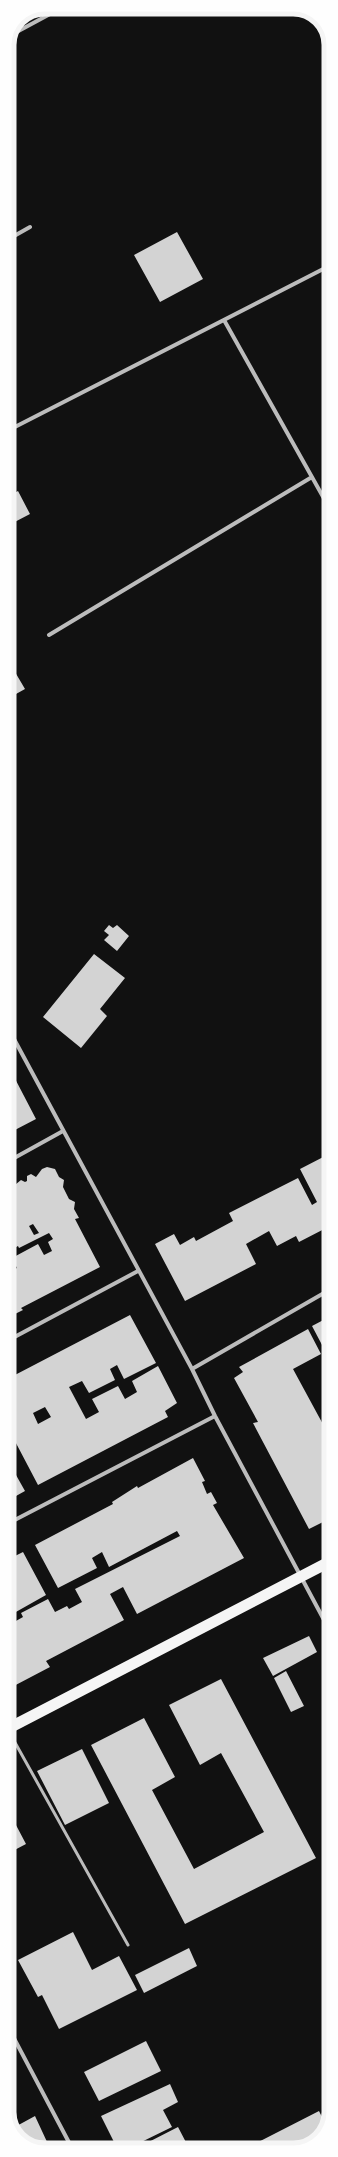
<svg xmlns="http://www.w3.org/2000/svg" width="338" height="2157" viewBox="0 0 338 2157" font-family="'Exo 2',sans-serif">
  <rect width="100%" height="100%" fill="#111"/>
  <path fill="#d3d3d3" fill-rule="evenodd" d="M177 232 203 279 160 302 134 255Z
    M18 491 30 514 7 526V497Z
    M15 672 25 689 7 699V677Z
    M109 925 113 928 117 925 129 936 117 951 104 940 109 935 104 931Z
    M94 954 125 978 100 1009 107 1016 81 1048 43 1017Z
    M11 1071 36 1119 13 1131 15 1134 7 1138V1073Z
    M331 1153V1221L328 1223 330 1226 299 1242 296 1236 277 1246 269 1231 246 1244 256 1264 185 1301 155 1244 174 1234 180 1245 194 1237 196 1241 233 1221 229 1213 298 1178 312 1205 317 1202 300 1169Z
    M47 1167 55 1169 59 1177 64 1180 63 1187 69 1199 75 1202 74 1209 79 1218 75 1219 100 1267 21 1308 23 1310 7 1318V1273L17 1268 12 1258 38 1244 44 1255 52 1251 48 1242 53 1239 49 1233 19 1248 18 1246 9 1251 10 1253 7 1255V1188L9 1186 10 1189 21 1180 25 1182 27 1181V1176L31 1174 36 1177 42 1169ZM33 1224 39 1233 34 1235 29 1226Z
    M130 1315 156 1363 124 1379 117 1365 110 1369 115 1380 89 1393 82 1381 69 1387 86 1419 99 1412 92 1399 118 1386 125 1399 137 1392 132 1381 158 1366 177 1403 165 1411 168 1417 38 1485 7 1426V1375L11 1373 13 1376ZM45 1407 51 1417 38 1424 33 1413Z
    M331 1316V1362L312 1326Z
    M308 1329 321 1354 293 1369 325 1428 331 1424V1518L309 1529 253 1423 258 1422 234 1378 243 1372 239 1367Z
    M193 1458 205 1481 202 1482 207 1494 211 1492 217 1503 213 1505 244 1558 137 1614 123 1587 110 1594 124 1620 46 1661 50 1667 10 1688 7 1681V1626L23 1617 21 1613 48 1599 55 1612 67 1606 69 1609 82 1602 75 1589 180 1536 177 1531 109 1567 102 1552 92 1558 97 1568 58 1588 35 1545 113 1504 112 1502 137 1486 138 1488Z
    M7 1459 25 1491 7 1501Z
    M23 1552 46 1595 7 1617V1560Z
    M309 1636 317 1652 273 1676 263 1658Z
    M286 1671 304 1706 291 1712 274 1678Z
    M221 1679 316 1858 185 1924 91 1745 144 1718 175 1777 152 1790 194 1869 264 1832 221 1753 200 1765 169 1705Z
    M82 1749 109 1803 65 1825 37 1771Z
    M7 1808 26 1844 7 1854Z
    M73 1932 92 1970 119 1956 137 1990 59 2029 42 1995 38 1997 18 1960Z
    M189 1948 197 1966 144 1993 135 1975Z
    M146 2041 161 2071 99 2101 84 2072Z
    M170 2084 178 2102 163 2110 172 2127 125 2150H118L101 2116Z
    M319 2111 326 2125 321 2137 298 2150H243Z
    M35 2116 48 2144 38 2149 18 2139 13 2128Z
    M178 2127 190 2150H133Z"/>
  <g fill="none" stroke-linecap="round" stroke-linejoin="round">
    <path stroke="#bcbcbc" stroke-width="3" d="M8 1730 128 1945"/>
    <path stroke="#bcbcbc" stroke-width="4" d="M11 35 63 7
      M7 240 30 227
      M224 320 331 511
      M7 431 331 265
      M49 635 312 477
      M7 1026 192 1369 215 1416 331 1633
      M7 1162 63 1131
      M7 1341 138 1271
      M192 1369 331 1289
      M7 1524 215 1416
      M7 2025 73 2150"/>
    <path stroke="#f5f5f5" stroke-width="11" d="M7 1729 331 1561"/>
  </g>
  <path d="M0 0H338V2157H0ZM45 14H293A31 31 0 0 1 324 45V2112A31 31 0 0 1 293 2143H45A31 31 0 0 1 14 2112V45A31 31 0 0 1 45 14Z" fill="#fefefe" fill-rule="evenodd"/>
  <path fill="none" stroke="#f5f5f5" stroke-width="5" d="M45 14H293A31 31 0 0 1 324 45V2112A31 31 0 0 1 293 2143H45A31 31 0 0 1 14 2112V45A31 31 0 0 1 45 14Z"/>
</svg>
